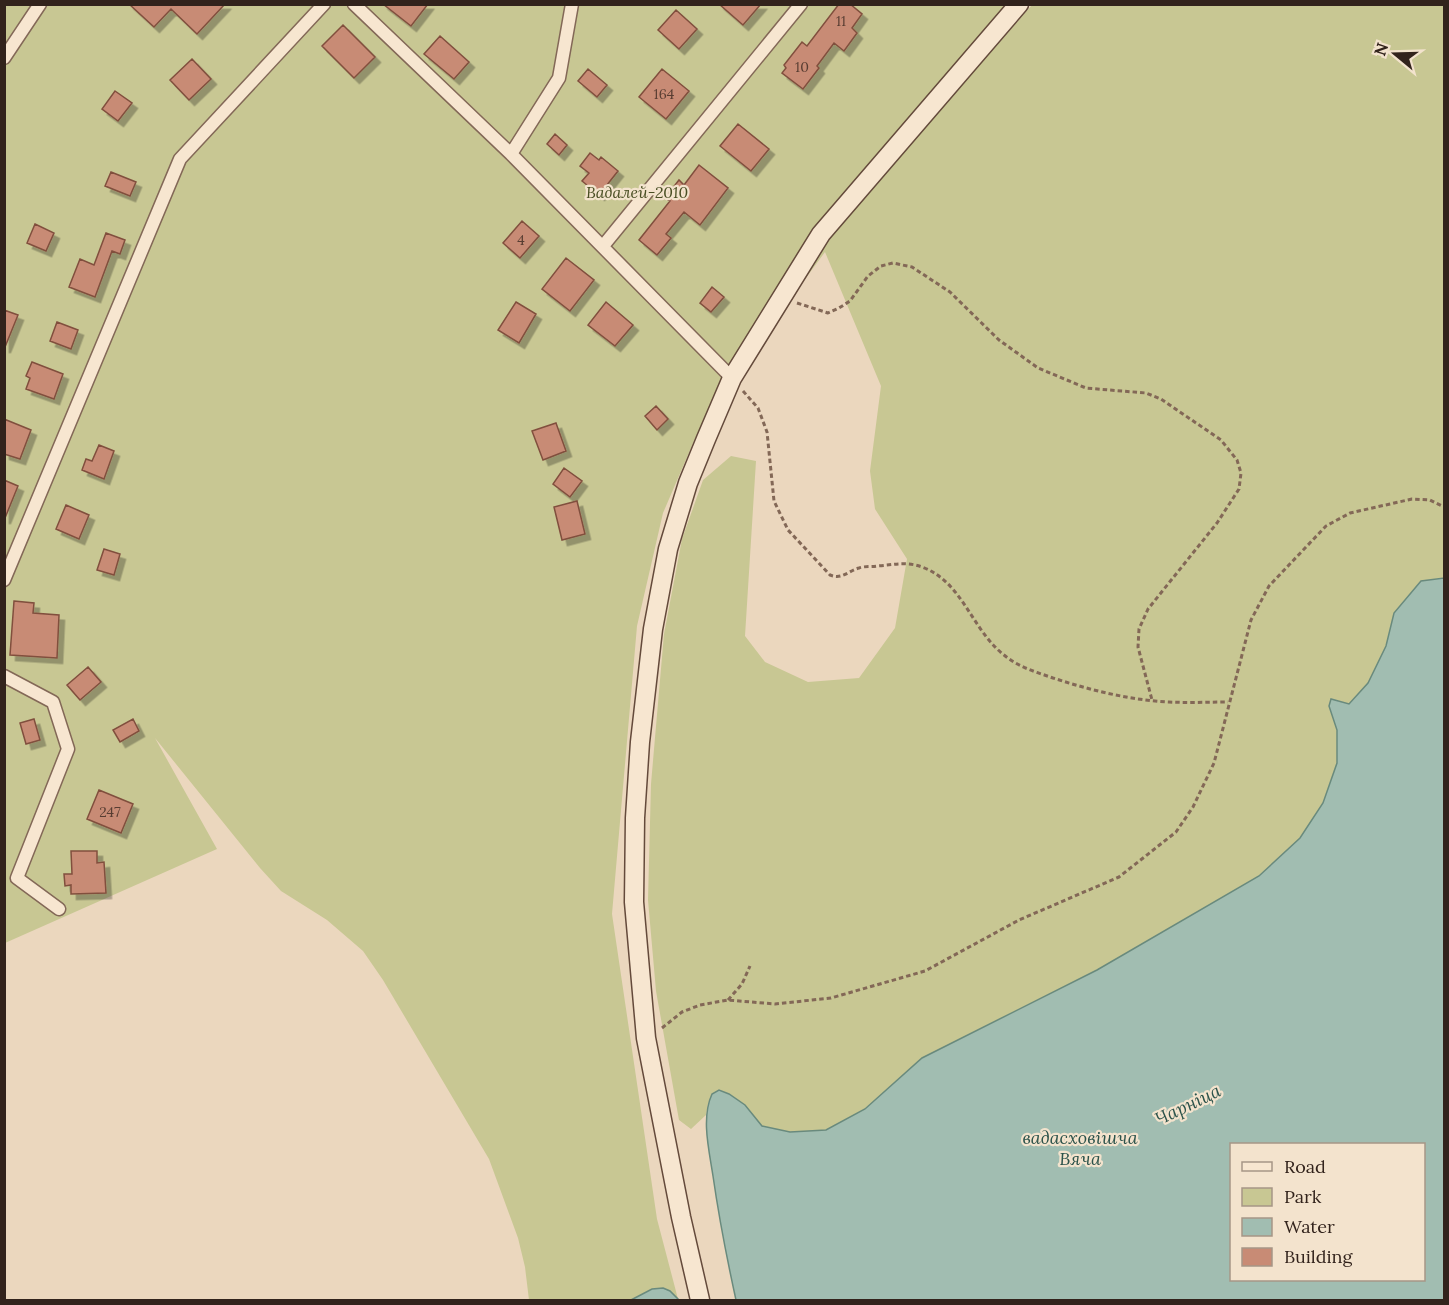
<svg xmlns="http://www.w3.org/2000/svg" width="1449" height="1305" viewBox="0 0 1449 1305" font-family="Lora,serif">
  <defs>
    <filter id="shadow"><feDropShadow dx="5.5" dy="5.5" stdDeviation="0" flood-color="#0004"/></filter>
  </defs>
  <rect width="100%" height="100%" fill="#ebd7be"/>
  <path fill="#c8c793" d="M5 5H1009L885 173 1032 5H1444V578L1421 581 1394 613 1386 646 1368 683 1349 704 1332 699 1329 706 1337 730V763L1323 803 1300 838 1259 876 1097 970 922 1058 865 1109 826 1130 790 1132 762 1126 745 1105 708 1104 706 1115 691 1129 679 1120 656 991 648 900 651 784 664 634 682 539 703 480 731 456 756 461 745 636 765 662 808 682 859 678 895 628 907 559 875 509 870 471 881 386 825 252 712 406 694 441 663 513 637 626 612 914 657 1219 678 1299 670 1291 631 1300H529L525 1267 518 1238 489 1159 383 980 363 951 327 920 281 891 260 868 155 738 217 849 5 943Z"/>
  <path fill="#a1bdb1" stroke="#698a7d" stroke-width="1.5" fill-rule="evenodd" d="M1444 578V1300H736C727 1259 719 1218 713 1176 709 1150 701 1118 712 1094L719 1090 729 1094 745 1105 762 1126 790 1132 826 1130 865 1109 922 1058 1097 970 1259 876 1300 838 1323 803 1337 763V730L1329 706 1331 699 1349 704 1368 683 1386 646 1394 613 1421 581ZM1232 1144H1424V1280H1232Z
    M663 1288 670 1291 679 1300H631L652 1289Z"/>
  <path fill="#c88b75" stroke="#814f3e" stroke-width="1.5" filter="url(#shadow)" d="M129 4H225L197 34 171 9 154 27Z
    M383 4H428L411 26Z
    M719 4H761L743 25Z
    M839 4H850L862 14 852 28 857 33 844 51 834 43 817 66 819 68 803 89 782 73 786 68 784 65 802 42 807 46Z
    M676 10 697 29 679 49 658 30Z
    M343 25 375 57 354 78 322 46Z
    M440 36 469 62 454 79 424 54Z
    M192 59 211 79 189 100 170 80Z
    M588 69 607 85 597 97 578 81Z
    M662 69 689 91 666 119 639 97Z
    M115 91 132 103 118 121 102 109Z
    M738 124 769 149 751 171 720 146Z
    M555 134 567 145 559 155 547 144Z
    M590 153 599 160 601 157 618 171 599 195 582 181 589 173 580 166Z
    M699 165 728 188 700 225 684 212 666 234 671 238 657 255 639 240 670 201 665 198 679 180 684 185Z
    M111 172 136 182 130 196 105 186Z
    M522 221 539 236 520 258 503 243Z
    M35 224 54 233 46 251 27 243Z
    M106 233 125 240 120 254 112 251 95 297 69 287 80 259 94 265Z
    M566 258 594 280 570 311 542 289Z
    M712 287 724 297 711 312 700 303Z
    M516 302 536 314 519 343 498 330Z
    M606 302 633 325 615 346 588 325Z
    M4 310 18 315 5 347H4Z
    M57 322 78 330 71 349 50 341Z
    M32 362 63 374 54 399 26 389 30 378 26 376Z
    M656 406 668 419 657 430 645 416Z
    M4 419 31 430 20 459 4 454Z
    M556 423 566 451 543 460 532 431Z
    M99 445 114 451 104 479 82 470 86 459 92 461Z
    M564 468 582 481 570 497 553 484Z
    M4 480 18 486 5 518H4Z
    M577 501 585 534 562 540 554 507Z
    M66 505 89 515 79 539 56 529Z
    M104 549 120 554 114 575 97 570Z
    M14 601 34 603 33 613 59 615 57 658 10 655Z
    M88 667 101 682 80 700 67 685Z
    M34 719 40 740 26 744 20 723Z
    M133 719 139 731 120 742 113 730Z
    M99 790 133 804 121 833 87 819Z
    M71 851H97V863L104 862 106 893 71 894V885L65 886 64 874H72Z"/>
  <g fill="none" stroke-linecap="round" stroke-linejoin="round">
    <defs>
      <path id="street" d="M354 4 511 154 732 378
        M4 58 40 4
        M511 154 559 78 572 4
        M603 246 801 4
        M4 580 180 159 324 4
        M4 676 53 702 68 749 17 878 59 909"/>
      <path id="secondary" d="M700 1300 681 1217 646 1038 634 902 635 818 640 742 653 629 668 549 688 483 706 439 732 378 821 234 1019 4"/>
    </defs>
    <use href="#street" stroke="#836857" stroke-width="15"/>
    <use href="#secondary" stroke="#644a3b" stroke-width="21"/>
    <path stroke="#836857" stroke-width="3" stroke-dasharray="4.5 3" stroke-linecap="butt" d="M797 303 828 313 839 308 850 301 868 276 881 266 893 263 912 267 950 292 999 340 1038 368 1086 388 1146 393 1161 399 1221 440 1237 460 1241 473 1239 489 1217 523 1148 609 1139 629 1138 647 1152 700
      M743 391 758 408 767 432 774 501 788 530 830 575C842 580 848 571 859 568 864 566 871 567 877 566 893 565 906 561 922 567 963 582 971 629 1004 655 1018 667 1036 672 1053 678 1090 690 1129 700 1169 702 1188 703 1208 702 1228 702
      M728 1000 742 984 750 966
      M662 1028 682 1012 700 1005 728 1000 775 1004 831 998 925 971 1019 920 1119 877 1176 832 1193 807 1214 763 1251 620 1269 586 1326 526 1350 513 1412 499 1430 500 1444 507"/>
    <use href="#street" stroke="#f7e6d0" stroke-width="12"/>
    <use href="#secondary" stroke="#f7e6d0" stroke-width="18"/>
  </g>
  <g text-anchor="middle" stroke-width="4.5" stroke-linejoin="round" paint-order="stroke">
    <g font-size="14" fill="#583d32">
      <text x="841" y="26">11</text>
      <text x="802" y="72">10</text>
      <text x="664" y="99">164</text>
      <text x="521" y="245">4</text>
      <text x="110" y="817">247</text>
    </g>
    <g font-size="16" font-style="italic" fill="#494e23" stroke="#f3e3cd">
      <text x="637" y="198">Вадалей-2010</text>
    </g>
    <g font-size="18" font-style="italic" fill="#2b524a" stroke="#f3e3cd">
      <text transform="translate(1188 1105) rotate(-26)" y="6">Чарніца</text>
      <text x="1080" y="1144">вадасховішча<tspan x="1080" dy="21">Вяча</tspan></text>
    </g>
  </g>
  <rect width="1449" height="1305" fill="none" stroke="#32231c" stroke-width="12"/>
  <rect x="1230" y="1143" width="195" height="138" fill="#f3e3cd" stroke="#a69686" stroke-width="1.5"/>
  <rect x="1242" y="1162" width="30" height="9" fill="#f7e6d0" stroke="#a69686" stroke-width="1.5"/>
  <text x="1284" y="1173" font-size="18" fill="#32231c">Road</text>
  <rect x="1242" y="1188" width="30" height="18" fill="#c8c793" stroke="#a69686" stroke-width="1.5"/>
  <text x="1284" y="1203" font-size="18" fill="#32231c">Park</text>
  <rect x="1242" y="1218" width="30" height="18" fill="#a1bdb1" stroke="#a69686" stroke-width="1.5"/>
  <text x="1284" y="1233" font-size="18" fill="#32231c">Water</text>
  <rect x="1242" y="1248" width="30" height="18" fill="#c88b75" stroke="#a69686" stroke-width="1.5"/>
  <text x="1284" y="1263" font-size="18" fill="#32231c">Building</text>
  <g transform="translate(1395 54) rotate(289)" stroke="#f3e3cd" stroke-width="4.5" paint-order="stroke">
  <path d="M0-4.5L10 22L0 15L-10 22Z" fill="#32231c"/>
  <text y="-9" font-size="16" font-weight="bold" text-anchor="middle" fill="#32231c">N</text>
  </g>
</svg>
